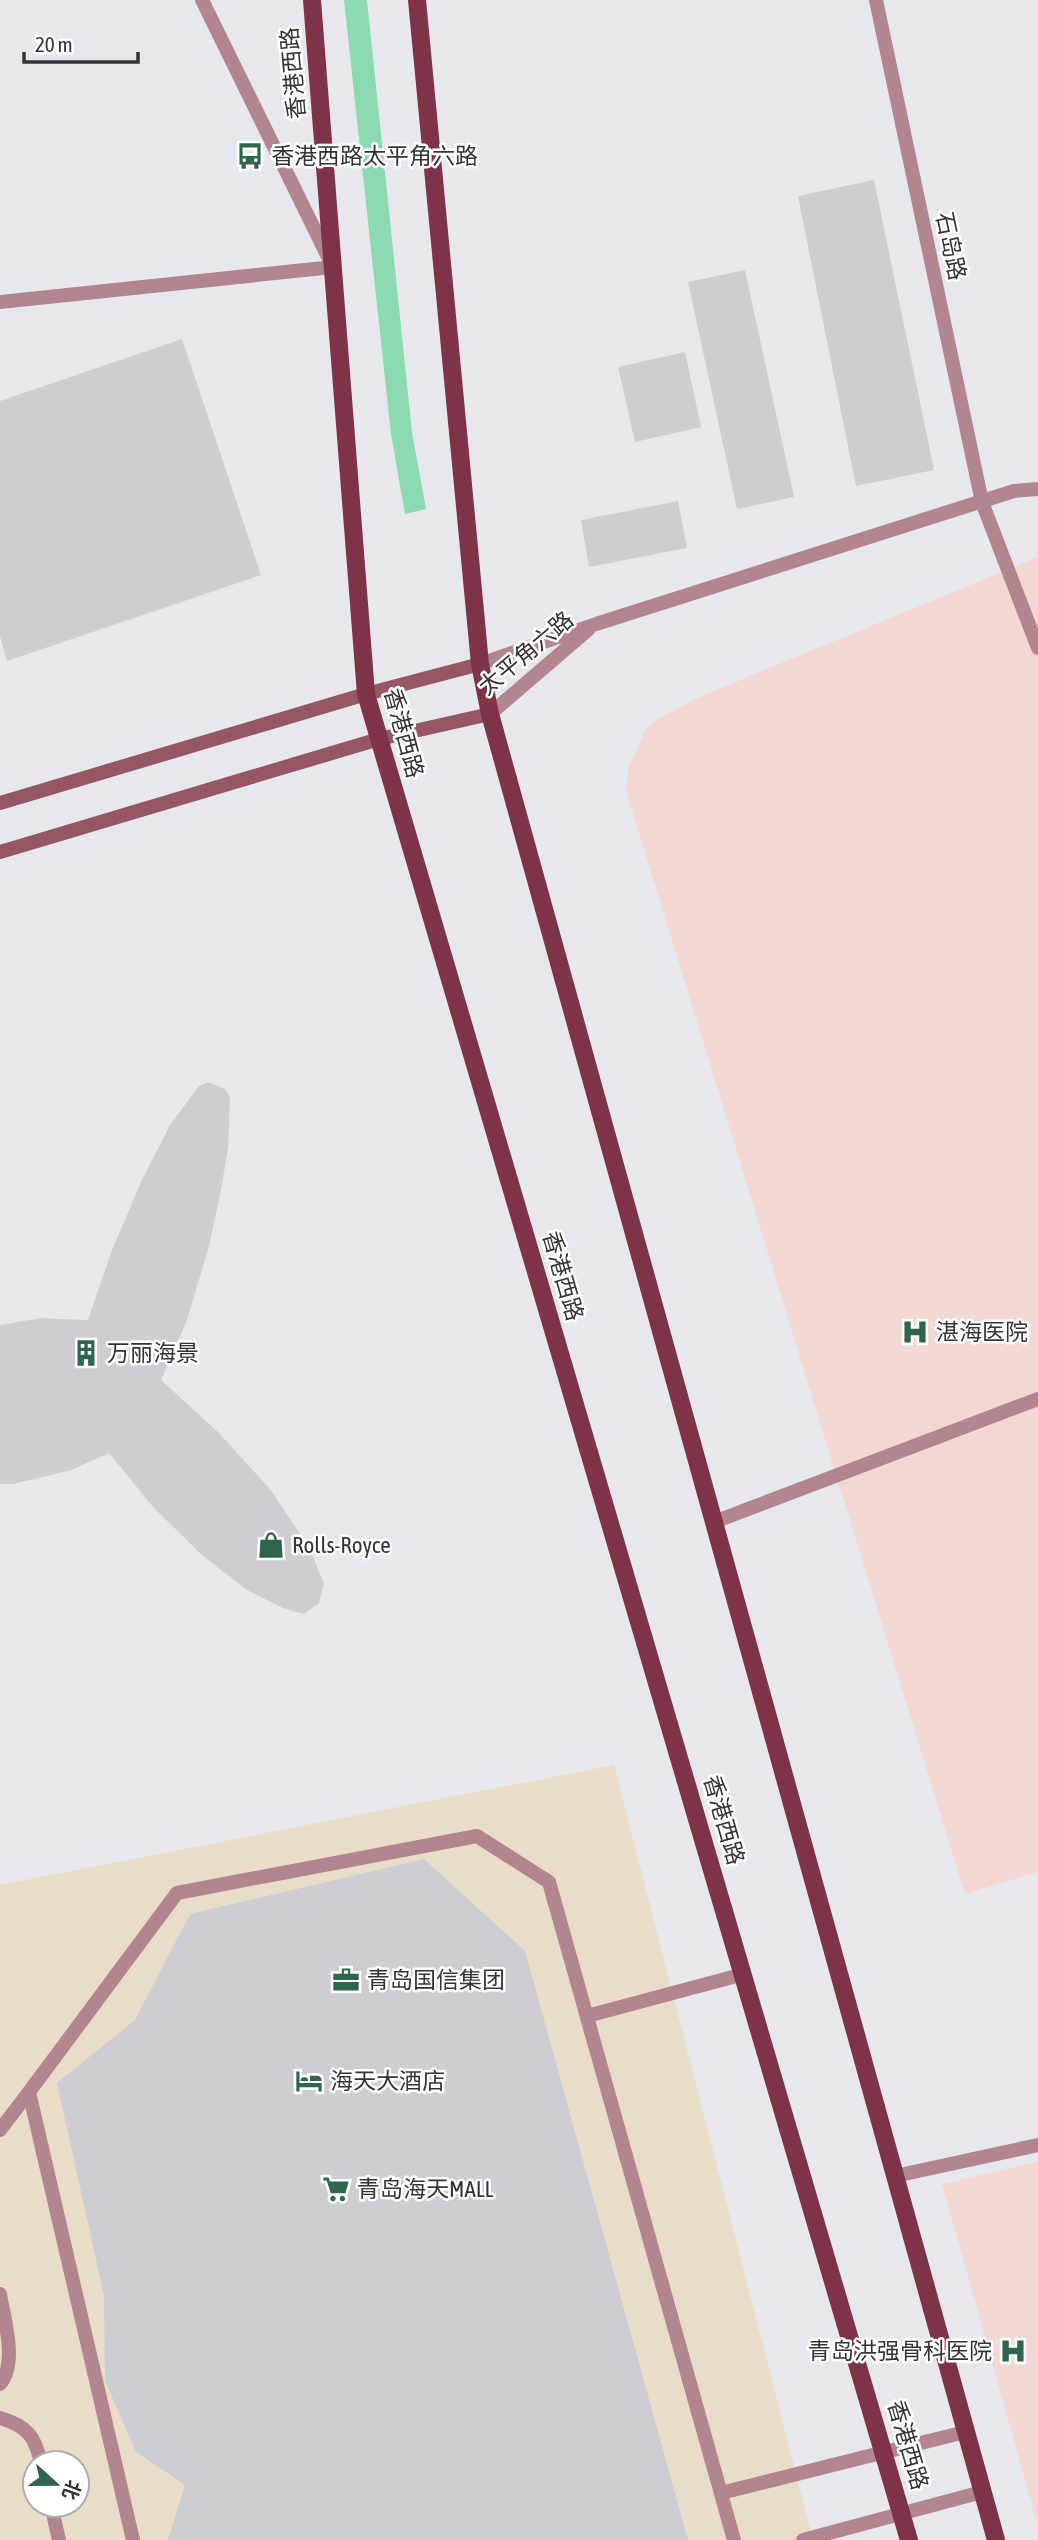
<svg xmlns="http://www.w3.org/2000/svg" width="1038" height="2540" viewBox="0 0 1038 2540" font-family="'Asap Condensed','Noto Sans SC',sans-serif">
  <rect width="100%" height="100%" fill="#e6e8ee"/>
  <path fill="#e9ddc9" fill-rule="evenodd" d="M614 1765 813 2540H0V1885ZM35 2463H77V2505H35Z"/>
  <path fill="#f2d7d3" d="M1038 557V1872L965 1894 626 791 629 767 645 730 656 720 697 698Z
    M1038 2162V2519H1036L942 2184Z"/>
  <path fill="#8bdab0" d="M344 0H367L412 432 426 509 405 514 391 434Z"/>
  <path fill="#cdced4" d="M874 180 934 470 856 486 798 196Z
    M745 270 794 497 737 509 688 282Z
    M182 339 261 575 7 661 0 636V401Z
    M685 352 701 427 635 442 618 367Z
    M678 501 687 548 589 567 581 520Z
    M208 1082 225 1089 230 1097 228 1148 221 1190 209 1246 186 1323 161 1380 219 1433 270 1489 310 1549 324 1584 319 1603 304 1614 283 1608 247 1590 202 1555 153 1507 109 1453 71 1470 13 1484H0V1325L41 1318 88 1320 112 1250 141 1182 170 1125 199 1086Z
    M424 1859 525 1951 688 2540H168L185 2485 136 2452 105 2381 104 2296 57 2083 135 2020 190 1914Z"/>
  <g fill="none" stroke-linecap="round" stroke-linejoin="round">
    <path stroke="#b3868f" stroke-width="14" d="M982 502 1038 648
      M714 1522 1038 1399
      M587 2016 744 1974
      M0 2130 29 2092
      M895 2176 1038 2145
      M0 2294C4 2319 18 2363 0 2384
      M0 2418C27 2426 35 2436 41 2463
      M721 2493 965 2432
      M51 2505 59 2540
      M133 2540 29 2092 177 1893 477 1836 549 1882 734 2540
      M803 2540 982 2492"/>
    <path stroke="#b3868f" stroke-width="14" d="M876 0 982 502
      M0 302 333 267 202 0
      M480 664 596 624 1014 491 1038 489
      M490 714 589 629"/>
    <path stroke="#965764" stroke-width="14" d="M0 803 366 694 480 664
      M0 852 379 739 490 714"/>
    <path stroke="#7f3347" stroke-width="18" d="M312 0 366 694 909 2540
      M417 0 480 664 490 714 996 2540"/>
  </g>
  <defs>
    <symbol id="bus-bare" viewBox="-9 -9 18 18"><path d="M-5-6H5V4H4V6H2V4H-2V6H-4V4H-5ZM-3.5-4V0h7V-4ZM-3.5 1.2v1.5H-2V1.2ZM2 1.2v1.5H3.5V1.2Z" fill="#2e654b" stroke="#fff" stroke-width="2.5" paint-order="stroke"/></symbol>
    <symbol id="hospital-bare" viewBox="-9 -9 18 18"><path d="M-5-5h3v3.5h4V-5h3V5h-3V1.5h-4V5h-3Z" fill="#2e654b" stroke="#fff" stroke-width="2.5" paint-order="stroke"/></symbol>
    <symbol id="building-bare" viewBox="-9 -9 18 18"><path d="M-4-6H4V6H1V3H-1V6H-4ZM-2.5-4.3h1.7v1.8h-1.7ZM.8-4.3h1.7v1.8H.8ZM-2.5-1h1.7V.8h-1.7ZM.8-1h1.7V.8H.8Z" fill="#2e654b" stroke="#fff" stroke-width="2.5" paint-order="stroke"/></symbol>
    <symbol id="shop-bare" viewBox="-9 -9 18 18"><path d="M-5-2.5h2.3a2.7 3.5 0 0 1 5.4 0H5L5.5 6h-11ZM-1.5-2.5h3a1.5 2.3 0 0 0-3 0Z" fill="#2e654b" stroke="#fff" stroke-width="2.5" paint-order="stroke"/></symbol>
    <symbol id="office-bare" viewBox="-9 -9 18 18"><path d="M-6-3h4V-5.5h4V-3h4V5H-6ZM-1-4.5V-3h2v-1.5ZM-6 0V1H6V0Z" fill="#2e654b" stroke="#fff" stroke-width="2.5" paint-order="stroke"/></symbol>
    <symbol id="hotel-bare" viewBox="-9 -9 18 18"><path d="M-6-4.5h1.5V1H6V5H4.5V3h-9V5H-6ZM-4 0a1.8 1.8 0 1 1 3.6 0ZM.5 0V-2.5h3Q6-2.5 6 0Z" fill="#2e654b" stroke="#fff" stroke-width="2.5" paint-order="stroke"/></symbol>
    <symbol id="supermarket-bare" viewBox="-9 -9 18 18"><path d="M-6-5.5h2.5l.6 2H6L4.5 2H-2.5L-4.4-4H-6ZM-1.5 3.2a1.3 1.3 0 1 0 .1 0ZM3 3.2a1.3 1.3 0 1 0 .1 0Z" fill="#2e654b" stroke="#fff" stroke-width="2.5" paint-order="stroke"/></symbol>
  </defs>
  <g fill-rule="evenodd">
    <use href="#bus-bare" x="231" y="137" width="38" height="38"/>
    <use href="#hospital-bare" x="896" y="1313" width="38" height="38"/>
    <use href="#building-bare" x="67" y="1334" width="38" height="38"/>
    <use href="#shop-bare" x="252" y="1526" width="38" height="38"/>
    <use href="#office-bare" x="327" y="1961" width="38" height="38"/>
    <use href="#hotel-bare" x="290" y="2062" width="38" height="38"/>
    <use href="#supermarket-bare" x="317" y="2170" width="38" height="38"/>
    <use href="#hospital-bare" x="994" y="2332" width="38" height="38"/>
  </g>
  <g text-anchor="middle" stroke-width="5" stroke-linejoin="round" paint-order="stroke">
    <g font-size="23" fill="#333436" stroke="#fff">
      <text transform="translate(293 73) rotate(-95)" y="8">香港西路</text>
      <text transform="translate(951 246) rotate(78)" y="8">石岛路</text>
      <text transform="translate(526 653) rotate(-40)" y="8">太平角六路</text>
      <text transform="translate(404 733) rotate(75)" y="8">香港西路</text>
      <text transform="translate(563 1276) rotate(74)" y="8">香港西路</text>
      <text transform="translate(724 1820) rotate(74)" y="8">香港西路</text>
      <text transform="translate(908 2445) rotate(74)" y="8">香港西路</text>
    </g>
    <g font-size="23" fill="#333436" stroke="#fff" text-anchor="start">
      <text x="271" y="164">香港西路太平角六路</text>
      <text x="936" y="1340">湛海医院</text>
      <text x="107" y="1361">万丽海景</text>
      <text x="292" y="1553">Rolls-Royce</text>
      <text x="367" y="1988">青岛国信集团</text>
      <text x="330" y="2089">海天大酒店</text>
      <text x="357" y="2197">青岛海天MALL</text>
      <text x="992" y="2359" text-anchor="end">青岛洪强骨科医院</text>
    </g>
  </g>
  <g transform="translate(56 2484) rotate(111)"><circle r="33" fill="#ffffff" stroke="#adaeaf" stroke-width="2"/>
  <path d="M0-5L12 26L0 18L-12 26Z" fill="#2e654b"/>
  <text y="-10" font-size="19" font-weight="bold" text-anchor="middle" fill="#333436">北</text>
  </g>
  <path d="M24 52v10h114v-10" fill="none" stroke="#333436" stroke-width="3.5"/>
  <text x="35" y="52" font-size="21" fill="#333436" stroke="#ffffff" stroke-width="5" paint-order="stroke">20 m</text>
</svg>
